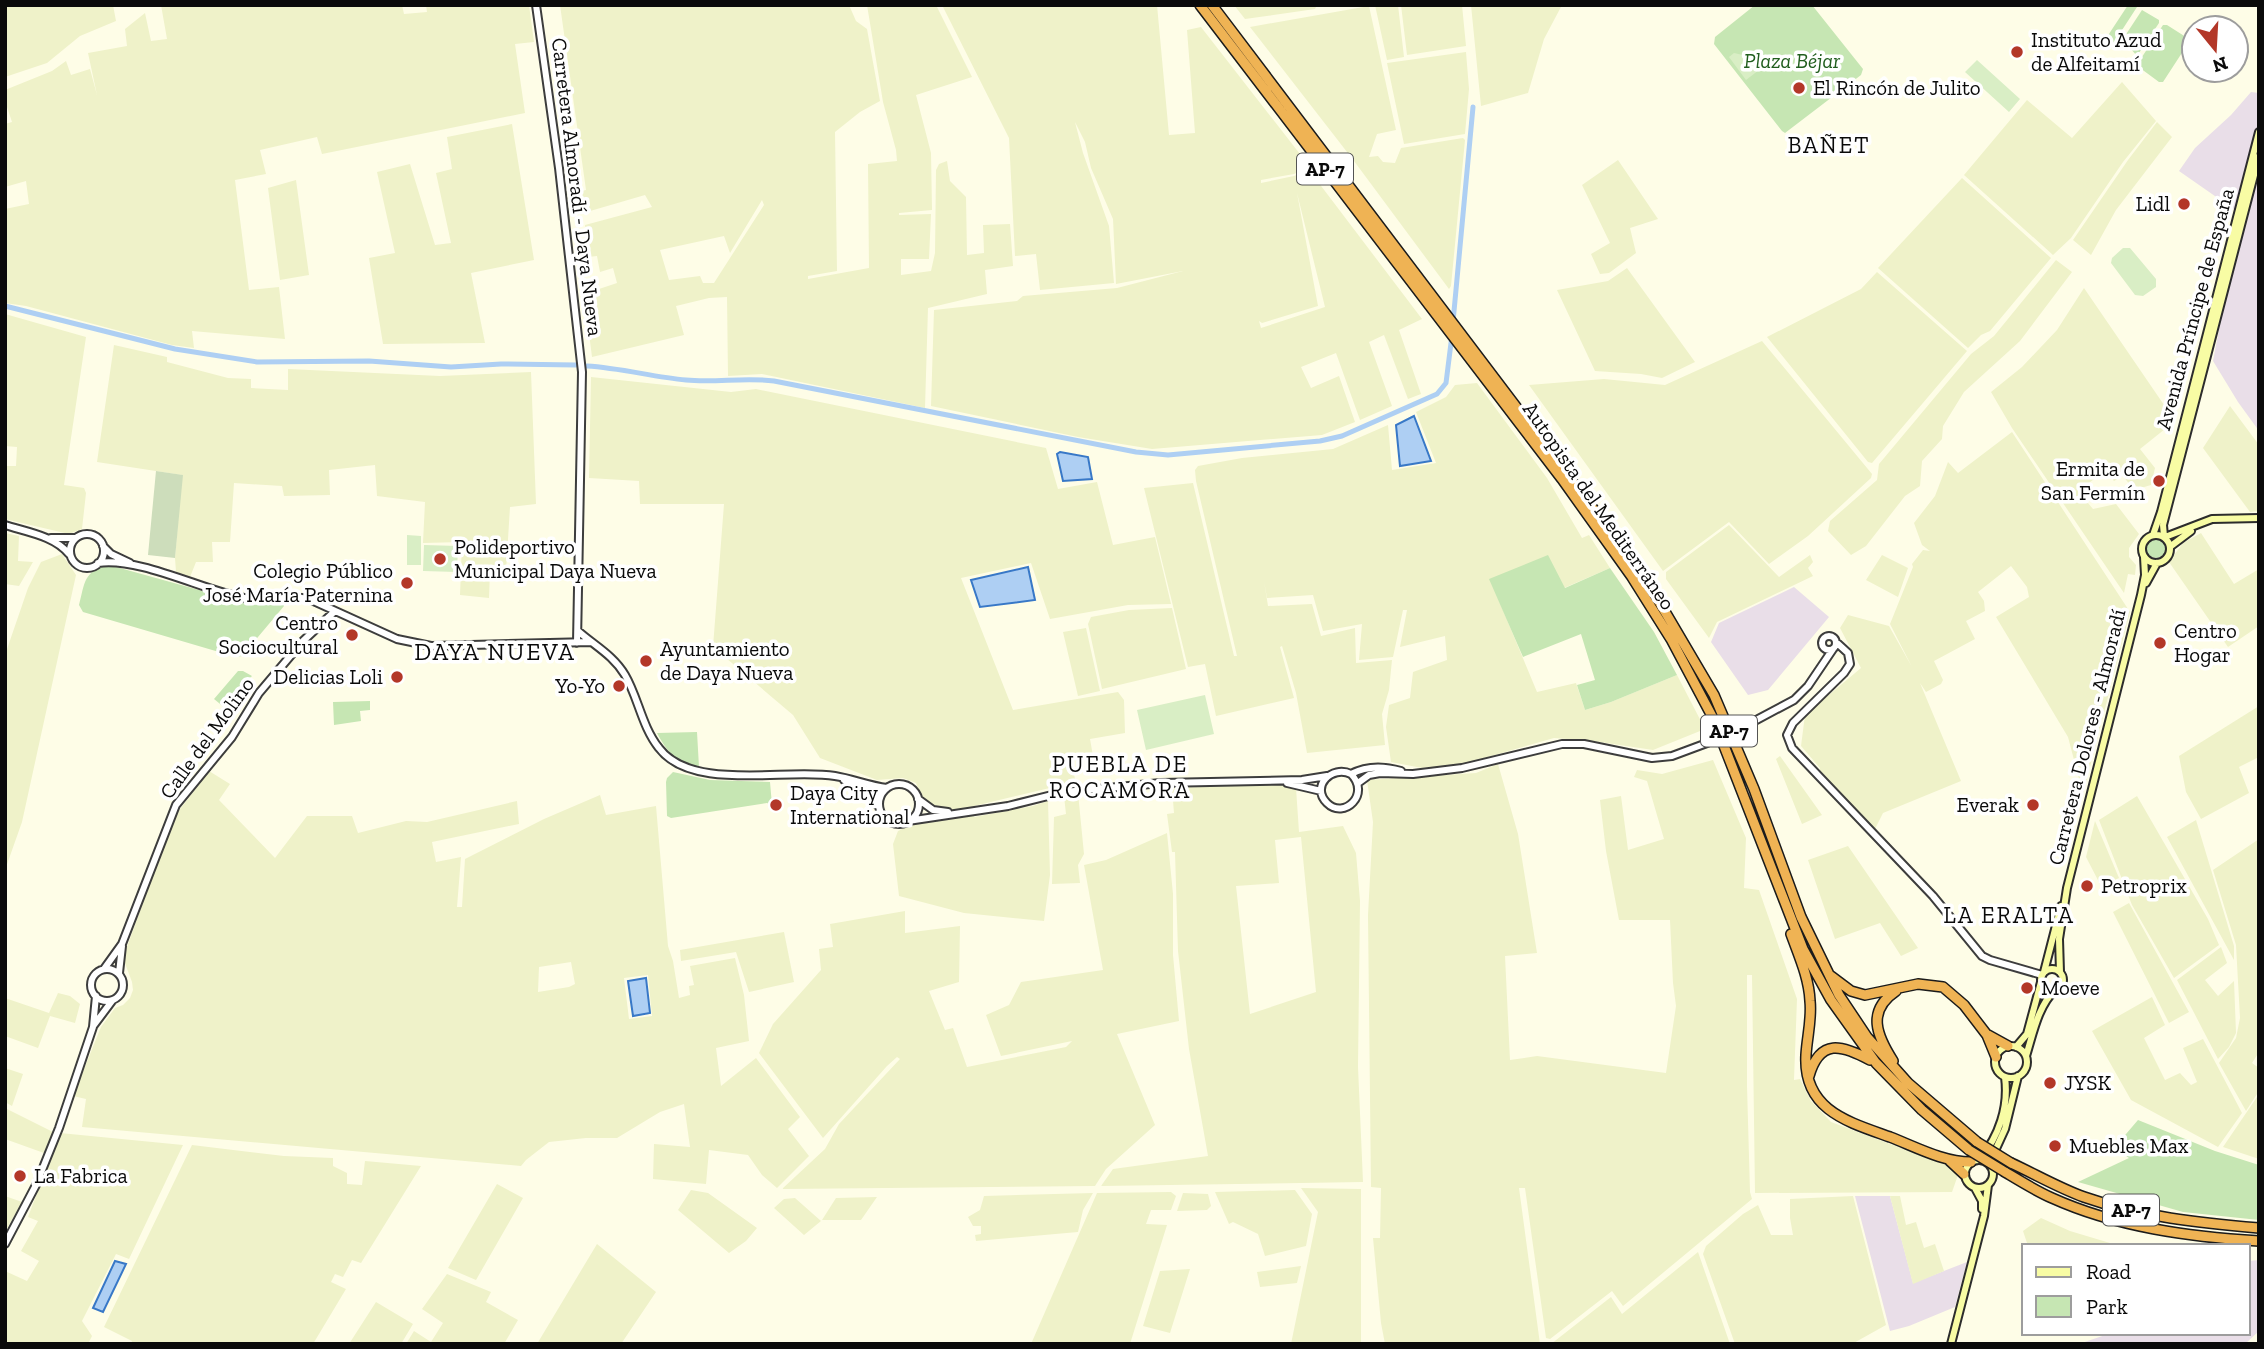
<svg xmlns="http://www.w3.org/2000/svg" width="2264" height="1349" viewBox="0 0 2264 1349" font-family="'Zilla Slab',serif">
  <rect width="100%" height="100%" fill="#fefde7"/>
  <path fill="#e9dee8" d="M2251 92 2259 93V431L2238 402 2213 361 2229 277 2245 217 2179 171 2195 148 2231 115Z
    M1794 587 1829 617 1768 690 1748 695 1711 642 1719 623Z
    M1855 1196H1890L1913 1283 1967 1262 1955 1307 1909 1326 1890 1331Z
    M2259 1260V1331L2245 1344H2079L2111 1333H2248V1261Z"/>
  <path fill="#eff2c9" fill-rule="evenodd" d="M5 5H113L116 21 80 36 47 63 5 77Z
    M161 5H402L404 14 427 12 426 5H529L534 42 515 44 525 113 322 154 317 137 260 150 266 174 235 180 249 290 279 287 285 339 192 331 194 348 172 345 26 306 5 303V209L29 204 26 181 5 187V124L12 122 5 101V90L52 71 66 61 71 75 90 69 97 95 88 53 127 46 125 29 145 13 151 41 167 39Z
    M560 5H849L856 21 867 29 880 101 860 112 835 132 837 271 808 276V279L869 268 868 164 897 161 896 150 883 102 867 5H936L972 77 916 95 931 153 932 210 899 213V215L931 214 929 259H901V275L931 271 935 253 936 170 939 164 947 161 950 181 966 197 967 255 984 253 983 225 1010 224 1013 266 985 270 987 294 928 308 925 408 762 374 728 376 727 297 709 298 676 306 684 335 592 357 584 294 617 283 613 268 600 272 597 256 588 257 585 225 652 207 645 195 573 216 567 194 586 190ZM762 200 764 205 714 283H703L700 276 669 280 660 250 724 236 730 253Z
    M942 5H1157L1169 135 1195 133 1187 30 1201 27 1310 167 1294 174 1261 180V183L1294 176 1309 170 1422 319 1399 330 1421 394 1408 399 1384 335 1369 342 1392 406 1360 420 1336 353 1301 367 1311 388 1339 376 1355 422 1322 435 1152 449 1078 437 931 406 934 310 1017 301 1023 296 1117 288 1183 271 1116 284 1113 219 1091 168 1085 142 1075 122 1083 153 1109 226 1114 283 1040 290 1036 254 1015 256 1009 138ZM1297 193 1325 307 1261 328 1259 321 1262 323 1318 306Z
    M1234 5H1317L1315 9 1245 19Z
    M1375 5H1398L1404 57 1387 60Z
    M1401 5H1462L1466 46 1407 55Z
    M1471 5H1562L1544 39 1528 93 1481 106Z
    M1369 6 1396 130 1377 134 1369 157 1378 156 1383 162 1395 163 1401 148 1463 138 1465 140 1451 286 1449 289 1354 161 1250 27Z
    M1466 52 1469 89 1465 134 1404 144 1387 63Z
    M2122 82 2156 121 2123 162 2071 238 2053 255 1964 175 2027 100 2072 138Z
    M2157 122 2172 137 2116 210 2091 255 2073 240 2128 160Z
    M512 124 534 260 471 273 485 343 383 344 369 258 395 253 377 172 410 164 435 245 451 243 436 173 452 169 447 137Z
    M1618 160 1658 219 1630 228 1636 253 1609 273 1600 274 1591 254 1610 243 1582 185Z
    M1962 178 2051 258 1990 331 1981 335 1968 348 1878 268Z
    M296 180 309 275 280 280 268 188Z
    M2056 260 2072 272 2020 341 1964 392 1943 426 1942 439 1922 461 1920 486 1905 496 1866 546 1851 555 1828 531 1830 521 1877 480 1879 464 1971 354 1994 336Z
    M1627 268 1695 362 1662 378 1641 374 1595 371 1557 290 1608 281Z
    M1877 272 1967 351 1872 463 1868 462 1767 337 1861 289Z
    M2084 288 2175 421 2140 449 2155 468 2151 485 2134 490 2123 476 2114 481 2105 471 2078 491 2093 509 2116 504 2139 534 2129 548V557L2136 565 2135 575 2128 574 2124 593 2012 428 1991 392 2022 367 2057 330Z
    M5 314 86 337 64 485 84 488 86 493 82 529 69 534 5 519V466H16L17 447 5 446Z
    M1762 341 1872 474 1871 478 1808 536 1769 564 1729 522 1663 571 1529 385 1604 379 1665 385Z
    M114 345 167 357V362L228 378 251 379V388L288 390V369L440 376 531 372 536 504 510 507 506 571H490L489 598 460 595 462 542 423 543 425 502 377 496 375 465 329 470 330 495 284 496 282 486 234 483 230 542H212L213 562H196L190 577 176 572 175 558 182 475 97 462Z
    M591 377 731 392 756 389 1046 448 1058 489 1097 482 1113 545 1155 537 1171 604 1128 605 1050 619 1031 563 961 578 1013 710 1118 692 1124 700 1125 733 1090 739 1093 756 1072 762 1076 785 1054 787 974 806V817L1033 806 1048 801 1050 875 1044 921 964 913 899 896 893 844 898 831 918 822 934 820 936 807 923 801 916 783 903 778 877 780 820 758 793 715 713 647 724 504H640L639 481 589 478Z
    M1477 383 1547 478 1582 538 1589 535 1610 568 1564 588 1490 579 1537 692 1576 683 1585 710 1611 702 1677 675 1705 729 1653 750 1593 741 1554 738 1460 765 1422 768 1391 762 1386 727 1389 705 1410 698 1413 672 1447 660 1445 636 1400 647 1407 610H1403L1393 657 1359 660 1362 624 1323 631 1313 595 1267 598 1264 581 1268 606 1312 604 1321 636 1355 628 1356 663 1392 660 1389 690 1382 714 1385 745 1307 753 1296 693 1282 646 1280 647 1294 698 1216 716 1205 664 1188 667 1144 488 1193 483 1234 656H1237L1196 481 1195 470 1198 466 1242 458 1333 449 1388 425 1392 470 1436 463 1416 412 1446 397 1455 385Z
    M2230 406 2259 445V511L2250 512 2203 448Z
    M2012 432 2130 612 2083 794 2068 737 1996 617 2029 597 2027 587 2011 566 1978 592 1984 601 1985 611 1966 621 1975 639 1934 661 1943 680 1941 684 1926 692 1920 683 1961 781 1883 813 1875 829 1820 771V768L1801 746 1805 715 1861 668 1840 628 1848 615 1889 626 1912 667 1890 624 1913 567 1912 564 1923 550 1930 551 1922 545 1914 523 1935 496 1948 462 1958 473Z
    M1729 525 1779 577 1810 555 1813 562 1808 568 1813 576 1717 622 1709 638 1666 579V572Z
    M5 533 19 536 18 561 33 562 19 586 5 584Z
    M2201 533 2234 584 2259 569V626L2228 647 2169 562 2183 543Z
    M62 554 76 575 22 822 5 870V655L28 588 41 562Z
    M1882 555 1908 568 1898 597 1866 580Z
    M1172 608 1186 669 1102 689 1088 624 1091 617 1129 610Z
    M1086 628 1100 691 1078 696 1063 632Z
    M2259 706V757L2239 767 2249 793 2201 819 2186 792 2179 756Z
    M1780 756 1822 815 1802 824 1776 759Z
    M1713 760 1746 838 1744 888 1759 890 1797 999 1794 1080 1800 1079 1811 1101 1831 1122 1952 1167 1958 1175 1952 1192 1755 1193 1752 975H1747V1086L1750 1192 1752 1199 1623 1306 1612 1291 1550 1339 1546 1338 1525 1188H1519L1540 1344H1385L1381 1323 1373 1238H1380L1381 1188 1371 1187 1368 915 1373 822 1367 780 1476 773 1498 764 1518 834 1537 953 1505 956 1510 1060 1537 1056 1666 1073 1676 1006 1673 983 1670 920H1619L1606 851 1600 800 1621 796 1628 850 1664 839 1647 781 1634 777 1637 770 1662 774Z
    M209 771 230 784 219 800 275 858 307 816H352L358 833 406 821 427 822 517 801 519 824 432 842 436 862 461 857 457 907H462L465 859 544 819 600 795 606 815 656 806 668 946 673 961 679 998 690 995 689 986 694 985 690 966 735 958 744 995 749 1041 716 1048 721 1086 756 1058 800 1117 788 1129 809 1156 777 1188 762 1175 748 1155 709 1150 706 1184 653 1179 654 1144 690 1147 684 1104 660 1112 617 1138H586L549 1142 526 1160 521 1166 82 1127 86 1099 73 1096 101 1027 115 1008 123 1005 130 998 133 990 132 982 123 958 174 817ZM571 962 575 984 569 987 538 992 539 967ZM648 975 652 1016 629 1019 624 978Z
    M1286 784 1296 788 1299 832 1343 826 1356 853 1360 901 1358 1067 1363 1182 1101 1186 1113 1169 1208 1156 1189 1049 1178 951 1175 852H1172L1167 814 1174 813 1172 788ZM1301 837 1316 992 1250 1014 1236 886 1279 883 1275 840Z
    M1078 793 1084 854 1078 865 1080 883 1052 884 1054 817 1066 814 1064 796Z
    M2137 796 2208 919 2219 945 2174 978 2132 905 2099 820Z
    M2196 820 2234 946V960L2167 837Z
    M2095 821 2119 878 2101 886 2086 857Z
    M1167 833 1173 894V955L1179 1021 1117 1034 1155 1125 1106 1169 1095 1186 782 1189 825 1149 839 1124 900 1059 897 1057 887 1066 823 1138 759 1053 773 1024 821 970 819 949 833 947 830 924 905 911V933L960 926 959 982 929 991 945 1030 953 1028 967 1067 1066 1047 1072 1041 1001 1056 986 1015 1009 1005 1021 982 1103 970 1084 865 1106 860Z
    M2259 839V1052L2252 1063 2259 1068V1091L2246 1111 2219 1063 2236 1038 2240 1018 2236 945 2213 870Z
    M1848 846 1918 948 1901 956 1880 923 1835 939 1808 860Z
    M2129 903 2189 1012 2169 1023 2113 912Z
    M784 932 794 982 749 992 736 952 681 961 680 950Z
    M2221 947 2227 963 2205 980 2218 996 2234 981 2236 1033 2229 1047 2218 1059 2177 980Z
    M58 993 70 996 80 1004 75 1023 50 1016 38 1048 5 1036V998L49 1013Z
    M2152 997 2165 1025 2144 1038 2165 1080 2180 1073 2191 1085 2197 1082 2183 1048 2203 1039 2242 1113 2218 1147 2131 1100 2092 1031Z
    M5 1068 23 1074 12 1106 5 1102Z
    M2259 1094V1159L2223 1147Z
    M5 1108 53 1132 44 1153 5 1139Z
    M60 1133 183 1145 129 1259 116 1254 82 1321 92 1336 88 1344H5V1271L27 1281 39 1261 21 1251 38 1221 28 1217Z
    M192 1145 284 1156 333 1158V1166L347 1173V1184L362 1185 365 1161 421 1166 361 1263 352 1260 343 1277 335 1274 331 1282 346 1289 313 1344H131L132 1341 104 1327Z
    M497 1184 523 1198 476 1280 448 1268Z
    M1301 1188 1361 1189V1344H1291L1318 1212Z
    M691 1190 708 1193 757 1228 746 1241 729 1253 678 1210Z
    M1295 1190 1312 1214 1306 1246 1265 1256 1258 1234 1233 1222 1229 1224 1215 1192Z
    M1171 1192 1176 1196 1171 1210H1151L1146 1224 1167 1225 1130 1344H1031L1097 1193Z
    M1093 1193 1083 1210 1078 1232 976 1241 975 1235 981 1234V1226H973L968 1217 980 1210 984 1196Z
    M1183 1193 1208 1194 1211 1206 1207 1210 1177 1211Z
    M5 1196 22 1202 5 1232Z
    M1853 1196 1886 1325 1852 1344H1735L1703 1254 1706 1246 1743 1214 1758 1205 1771 1235H1793L1790 1218V1199Z
    M1890 1196H1900L1906 1225 1916 1222 1924 1248 1935 1244 1944 1271 1913 1284Z
    M877 1197 861 1220H822L836 1198Z
    M795 1198 821 1221 804 1235 774 1208 784 1199Z
    M2041 1218 2070 1231 2120 1246H2028L2023 1231Z
    M597 1244 656 1292 621 1344H537Z
    M1698 1252 1730 1344H1551L1611 1297 1622 1314Z
    M1301 1266 1297 1283 1260 1287 1257 1272Z
    M1190 1269 1170 1333 1143 1326 1160 1271Z
    M447 1274 491 1292 486 1302 518 1320 504 1344H406L414 1331 431 1342 443 1323 422 1309Z
    M376 1302 413 1324 401 1344H349Z"/>
  <path fill="#c6e6b3" d="M1755 5H1812L1863 69 1861 75 1785 133 1782 131 1714 44 1715 37Z
    M2128 5 2137 7 2113 44 2108 46 2103 43Z
    M2142 10 2159 20V23L2137 56 2130 48 2121 42Z
    M2163 25H2167L2189 39V42L2163 82H2159L2140 68 2138 63Z
    M2146 548a10 10 0 1 1 20 0a10 10 0 1 1-20 0Z
    M1548 555 1565 588 1610 568 1654 632 1677 675 1611 702 1585 710 1577 685 1595 680 1581 634 1523 657 1489 579Z
    M109 565 246 603H284V606L242 656 236 657 83 612 79 605C85 583 83 571 109 565Z
    M238 671H243L252 676 248 680 253 685 234 717 224 710 225 708 214 699Z
    M370 701V710L360 711 361 721 334 725 333 702Z
    M697 732 699 767C675 760 669 755 657 733Z
    M673 772 710 780 770 782 772 805 767 803 671 818 667 816 666 782 667 778Z
    M2138 1120 2215 1151 2259 1165V1220L2183 1212 2078 1182 2129 1158 2114 1148Z"/>
  <path fill="#cdddbb" d="M156 471 183 475 175 558 148 555Z"/>
  <path fill="#d9eec5" d="M1734 53 1756 58 1759 70 1746 80 1729 57Z
    M1977 60 2020 99 2009 112 1965 72Z
    M2123 248H2130L2156 279V287L2143 296 2135 295 2111 263 2112 258Z
    M407 535 421 536V565H407Z
    M424 545 458 546 457 572 423 571Z
    M1205 695 1214 734 1146 750 1137 710Z"/>
  <path fill="#aecff3" stroke="#3878c7" stroke-width="2" d="M1414 416 1431 461 1400 466 1396 425Z
    M1060 452 1088 457 1092 479 1063 481 1057 454Z
    M1028 567 1035 600 980 607 971 580Z
    M646 978 650 1013 633 1016 628 981Z
    M115 1261 126 1264 103 1312 93 1308Z"/>
  <g fill="none" stroke-linecap="round" stroke-linejoin="round">
    <path stroke="#aecff3" stroke-width="5" d="M5 306 175 349 257 362 369 361 451 367 501 364 576 365
      M1453 322 1473 107
      M587 366C621 368 653 377 686 380 715 383 745 377 774 381L1136 452 1168 455 1320 441 1342 436 1437 394 1446 383 1452 335"/>
    <defs>
      <path id="tertiary" d="M536 5 559 168 582 372 577 643
        M5 525C27 532 55 536 69 554
        M70 551a17 17 0 1 1 34 0a17 17 0 1 1-34 0Z
        M51 538H75
        M103 546 111 554 130 563
        M98 563C140 557 202 590 244 598 266 602 288 594 309 599L397 639 431 646 591 642
        M578 631C595 646 613 655 625 675 638 697 642 727 659 748 692 792 786 768 835 776 853 779 869 786 887 788
        M1822 643a7 7 0 1 1 14 0a7 7 0 1 1-14 0Z
        M1836 642 1848 653 1850 664 1844 673 1793 723 1787 735 1792 748 1933 896 1982 956 1990 960 2042 975
        M1747 725 1794 700 1808 686 1833 649
        M1351 774C1371 794 1344 820 1327 803 1310 786 1332 765 1351 774 1366 766 1384 766 1401 771
        M844 780 871 798 879 807
        M1287 783 1321 791
        M1358 783 1369 775 1380 773 1413 774 1462 768 1562 744H1584L1652 758 1672 756 1707 743
        M879 804a20 20 0 1 1 40 0a20 20 0 1 1-40 0Z
        M918 799 933 810 948 812
        M908 821 1008 806 1064 792 1161 783 1302 780 1327 776
        M91 985a16 16 0 1 1 32 0a16 16 0 1 1-32 0Z
        M104 969 122 944 176 805 232 737 259 693 303 641 335 611
        M119 973 122 946
        M94 1025 112 1001
        M5 1244 36 1185 59 1128 93 1027 96 996"/>
      <path id="secondary" d="M2142 549a14 14 0 1 1 28 0a14 14 0 1 1-28 0Z
        M2153 535 2161 512 2259 132
        M2164 536 2163 525 2259 156
        M2165 537 2212 519 2259 518
        M2171 546 2191 531
        M2146 583 2157 563
        M2041 980a11 11 0 1 1 22 0a11 11 0 1 1-22 0Z
        M2044 972 2061 906
        M2060 972 2059 939 2067 888 2141 595 2145 575 2144 557
        M1995 1062a16 16 0 1 1 32 0a16 16 0 1 1-32 0Z
        M2016 1047 2027 1034 2041 982
        M2026 1056C2033 1034 2038 1006 2055 990
        M1980 1159C1999 1136 2009 1107 2005 1077
        M1965 1174a14 14 0 1 1 28 0a14 14 0 1 1-28 0Z
        M1989 1164 2005 1129 2018 1076
        M1975 1188 1982 1201V1209
        M1951 1344 1984 1216 1988 1185"/>
      <path id="motorway" d="M1200 5 1562 479 1632 577 1671 639 1714 720 1803 949 1831 1000 1876 1063 1922 1110 1969 1150
        M1212 5 1644 576 1714 695 1754 789 1801 917 1839 995 1867 1037 1908 1083 1977 1142
        M1791 934C1799 956 1809 978 1810 1001 1812 1019 1807 1037 1806 1055 1803 1110 1848 1122 1890 1137 1916 1147 1943 1162 1971 1162
        M1831 976 1851 991 1865 995 1918 984 1943 987 1964 1005 1987 1035 1996 1057
        M1988 1035 2008 1046
        M1893 1061C1877 1036 1866 1011 1896 991
        M1809 1076C1820 1038 1842 1045 1870 1060
        M1950 1161 1964 1174
        M2011 1163C2035 1174 2059 1188 2084 1197 2141 1217 2200 1223 2259 1228
        M2005 1172C2020 1181 2036 1191 2052 1198 2116 1227 2190 1237 2259 1241"/>
    </defs>
    <use href="#tertiary" stroke="#3d3d3d" stroke-width="10"/>
    <use href="#secondary" stroke="#2c2c2c" stroke-width="10"/>
    <use href="#motorway" stroke="#1b1b1b" stroke-width="12"/>
    <use href="#tertiary" stroke="#fff" stroke-width="6"/>
    <use href="#secondary" stroke="#f8fca4" stroke-width="6"/>
    <use href="#motorway" stroke="#efb354" stroke-width="9"/>
    <defs>
      <path id="tertiary-bridge" d="M1707 743 1747 725"/>
      <path id="motorway-bridge" d="M1977 1142 2011 1163
        M1969 1150 2005 1172"/>
    </defs>
    <use href="#tertiary-bridge" stroke="#3d3d3d" stroke-width="10" stroke-linecap="butt"/>
    <use href="#motorway-bridge" stroke="#1b1b1b" stroke-width="12" stroke-linecap="butt"/>
    <use href="#tertiary-bridge" stroke="#fff" stroke-width="6"/>
    <use href="#motorway-bridge" stroke="#efb354" stroke-width="9"/>
  </g>
  <g fill="#b33728" stroke="#fff" stroke-width="2.5">
    <circle cx="2017" cy="52" r="7"/>
    <circle cx="1799" cy="88" r="7"/>
    <circle cx="2184" cy="204" r="7"/>
    <circle cx="2159" cy="481" r="7"/>
    <circle cx="440" cy="559" r="7"/>
    <circle cx="407" cy="583" r="7"/>
    <circle cx="352" cy="635" r="7"/>
    <circle cx="2160" cy="643" r="7"/>
    <circle cx="646" cy="661" r="7"/>
    <circle cx="397" cy="677" r="7"/>
    <circle cx="619" cy="686" r="7"/>
    <circle cx="776" cy="805" r="7"/>
    <circle cx="2033" cy="805" r="7"/>
    <circle cx="2087" cy="886" r="7"/>
    <circle cx="2027" cy="988" r="7"/>
    <circle cx="2050" cy="1083" r="7"/>
    <circle cx="2055" cy="1146" r="7"/>
    <circle cx="20" cy="1176" r="7"/>
  </g>
  <g text-anchor="middle" stroke-width="7" stroke-linejoin="round" paint-order="stroke">
    <g fill="#fff" stroke="#545454" stroke-width="2">
      <rect x="1297" y="153.5" width="56" height="31" rx="5"/>
      <rect x="1701" y="715.5" width="56" height="31" rx="5"/>
      <rect x="2103" y="1194.5" width="56" height="31" rx="5"/>
    </g>
    <g font-size="19" font-weight="bold" fill="#0a0a0a">
      <text x="1325" y="176">AP-7</text>
      <text x="1729" y="738">AP-7</text>
      <text x="2131" y="1217">AP-7</text>
    </g>
    <g font-size="21" fill="#0a0a0a" stroke="#fff" text-anchor="start">
      <text x="2031" y="47">Instituto Azud<tspan x="2031" dy="24">de Alfeitamí</tspan></text>
      <text x="1813" y="95">El Rincón de Julito</text>
      <text x="2170" y="211" text-anchor="end">Lidl</text>
      <text x="2145" y="476" text-anchor="end">Ermita de<tspan x="2145" dy="24">San Fermín</tspan></text>
      <text x="454" y="554">Polideportivo<tspan x="454" dy="24">Municipal Daya Nueva</tspan></text>
      <text x="393" y="578" text-anchor="end">Colegio Público<tspan x="393" dy="24">José María Paternina</tspan></text>
      <text x="338" y="630" text-anchor="end">Centro<tspan x="338" dy="24">Sociocultural</tspan></text>
      <text x="2174" y="638">Centro<tspan x="2174" dy="24">Hogar</tspan></text>
      <text x="660" y="656">Ayuntamiento<tspan x="660" dy="24">de Daya Nueva</tspan></text>
      <text x="383" y="684" text-anchor="end">Delicias Loli</text>
      <text x="605" y="693" text-anchor="end">Yo-Yo</text>
      <text x="790" y="800">Daya City<tspan x="790" dy="24">International</tspan></text>
      <text x="2019" y="812" text-anchor="end">Everak</text>
      <text x="2101" y="893">Petroprix</text>
      <text x="2041" y="995">Moeve</text>
      <text x="2064" y="1090">JYSK</text>
      <text x="2069" y="1153">Muebles Max</text>
      <text x="34" y="1183">La Fabrica</text>
    </g>
    <g font-size="21" font-style="italic" fill="#215e1e" stroke="#fff">
      <text x="1792" y="68">Plaza Béjar</text>
    </g>
    <g font-size="21" fill="#0a0a0a" stroke="#fff">
      <text transform="translate(577 187) rotate(83)" y="7">Carretera Almoradí - Daya Nueva</text>
      <text transform="translate(2195 309) rotate(-75)" y="7">Avenida Príncipe de España</text>
      <text transform="translate(1599 506) rotate(55)" y="7">Autopista del Mediterráneo</text>
      <text transform="translate(2087 737) rotate(-76)" y="7">Carretera Dolores - Almoradí</text>
      <text transform="translate(207 738) rotate(-54)" y="7">Calle del Molino</text>
    </g>
    <g font-size="23" letter-spacing="2" fill="#0a0a0a" stroke="#fff">
      <text x="1829" y="153">BAÑET</text>
      <text x="1120" y="772">PUEBLA DE<tspan x="1120" dy="26">ROCAMORA</tspan></text>
      <text x="2009" y="923">LA ERALTA</text>
    </g>
    <g font-size="24" letter-spacing="2" fill="#0a0a0a" stroke="#fff">
      <text x="495" y="660">DAYA NUEVA</text>
    </g>
  </g>
  <rect width="2264" height="1349" fill="none" stroke="#0a0a0a" stroke-width="14"/>
  <rect x="2022" y="1244" width="228" height="91" fill="#ffffff" stroke="#9d9d9d" stroke-width="2"/>
  <rect x="2036" y="1267" width="35" height="10" fill="#f8fca4" stroke="#9d9d9d" stroke-width="2"/>
  <text x="2086" y="1279" font-size="21" fill="#0a0a0a">Road</text>
  <rect x="2036" y="1296" width="35" height="21" fill="#c6e6b3" stroke="#9d9d9d" stroke-width="2"/>
  <text x="2086" y="1314" font-size="21" fill="#0a0a0a">Park</text>
  <g transform="translate(2215 49) rotate(162)"><circle r="33" fill="#ffffff" stroke="#9d9d9d" stroke-width="2"/>
  <path d="M0-5L12 26L0 18L-12 26Z" fill="#b33728"/>
  <text y="-10" font-size="19" font-weight="bold" text-anchor="middle" fill="#0a0a0a">N</text>
  </g>
</svg>
